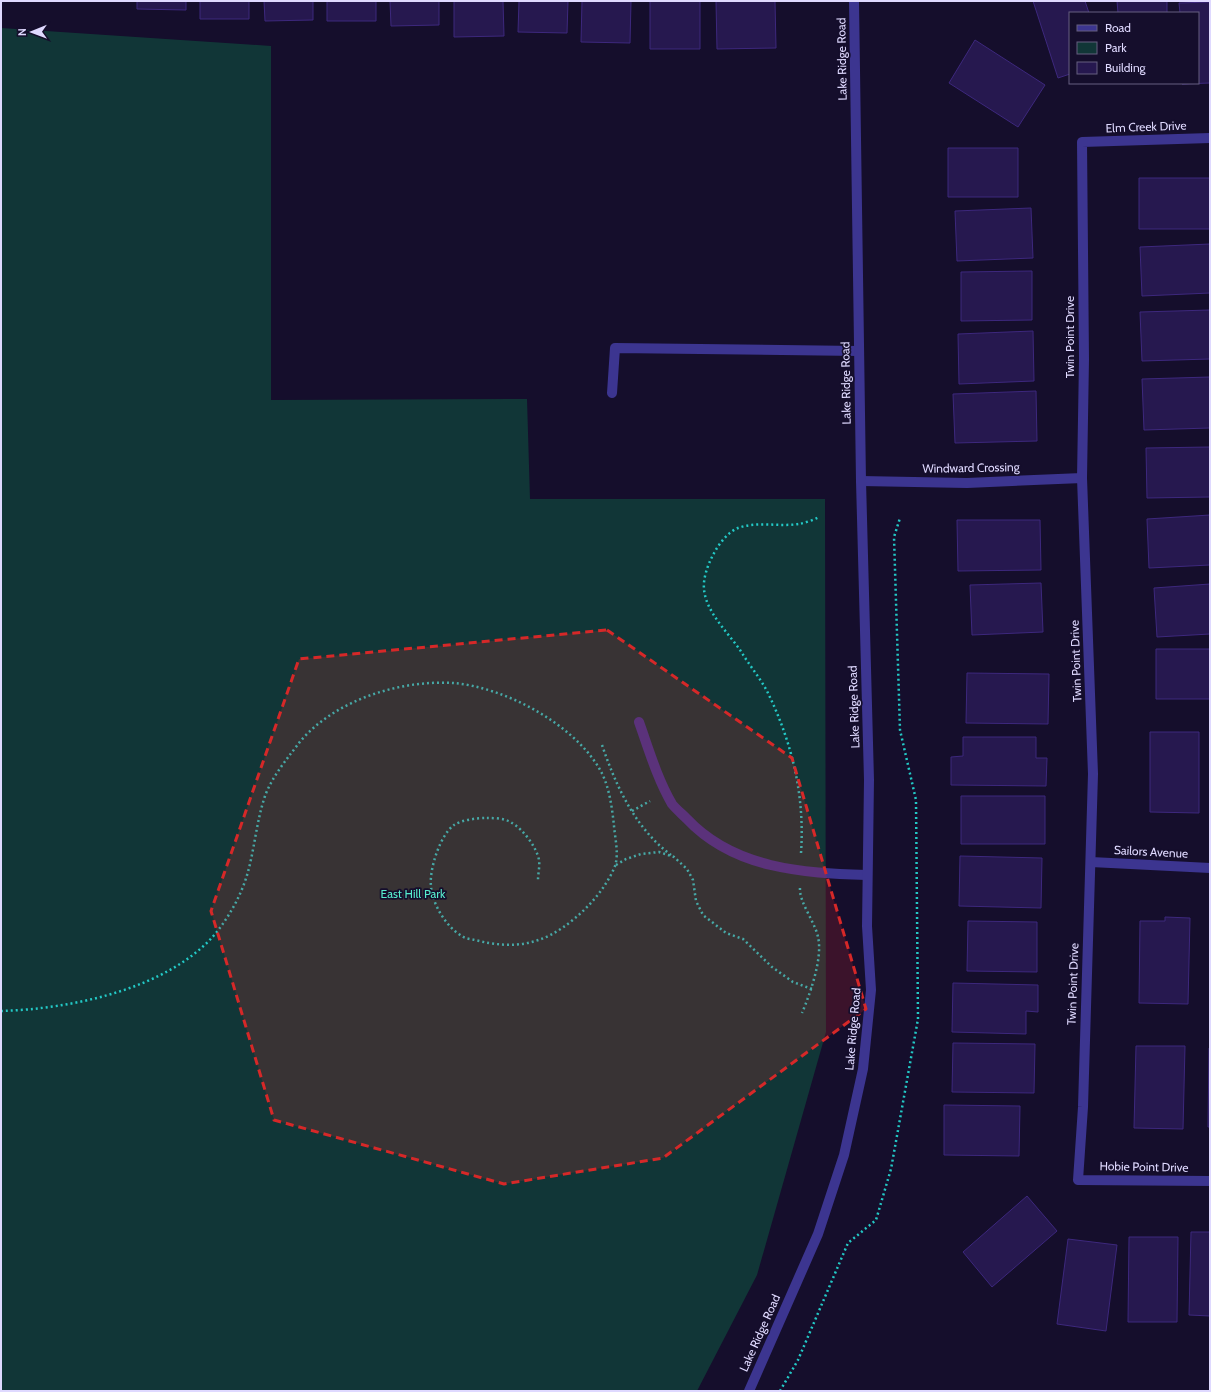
<svg xmlns="http://www.w3.org/2000/svg" width="1211" height="1392" viewBox="0 0 1211 1392" font-family="Cabin,sans-serif">
  <rect width="100%" height="100%" fill="#150e2c"/>
  <path fill="#113637" d="M1 28 271 46V400L527 399 530 499H825L826 1032 757 1275 697 1391H1Z"/>
  <path fill="#26184f" stroke="#3d287d" d="M137 1H186V10L137 9Z
    M200 1H249V19H200Z
    M264 1H313V20L265 21Z
    M327 1H376V21H327Z
    M390 1H439V25L391 26Z
    M454 1H503L504 36 454 37Z
    M519 1H568L567 33 518 32Z
    M582 1H631L630 43 581 42Z
    M650 1H700V49H650Z
    M716 1H775L776 48 717 49Z
    M1033 1H1085L1089 13H1070V74L1058 78Z
    M1117 1H1167V13H1118Z
    M1210 2V83L1182 84 1198 83V13H1180L1179 3Z
    M975 40 1045 85 1018 127 949 83Z
    M948 148H1018V197H948Z
    M1139 178H1210V229H1139Z
    M1031 208 1033 258 957 261 955 211Z
    M1210 244V293L1142 296 1140 247Z
    M1032 271V320L961 321V272Z
    M1210 310V359L1142 361 1140 312Z
    M1033 331 1034 381 959 384 958 334Z
    M1210 377V428L1144 430 1142 379Z
    M1036 391 1037 441 955 443 953 394Z
    M1210 447V497L1147 498 1146 448Z
    M1210 515V565L1149 568 1147 519Z
    M957 520H1040L1041 570 958 571Z
    M1041 583 1043 632 972 635 970 585Z
    M1210 584V634L1157 637 1154 588Z
    M1156 649H1210V699H1156Z
    M967 673 1049 674 1048 724 966 723Z
    M1150 732H1199V813L1150 812Z
    M963 737H1036V758H1047L1046 786 951 785V757L963 756Z
    M961 796H1045V844H961Z
    M960 856 1042 858 1041 908 959 906Z
    M1165 917 1190 918 1188 1004 1139 1003 1140 921H1165Z
    M968 921 1037 922V972L967 971Z
    M953 983 1038 985V1012L1026 1011V1034L952 1032Z
    M953 1043 1035 1044 1034 1093 952 1092Z
    M1136 1046H1185L1183 1129 1134 1128Z
    M1209 1048H1210V1127H1208Z
    M944 1105 1020 1106 1019 1156 944 1155Z
    M1027 1196 1057 1231 992 1287 963 1252Z
    M1191 1232H1210V1316L1189 1315Z
    M1129 1237H1178L1177 1322H1128Z
    M1068 1239 1117 1245 1106 1331 1057 1324Z"/>
  <g fill="none" stroke-linecap="round" stroke-linejoin="round">
    <path stroke="#23c9c6" stroke-width="2.5" stroke-dasharray="2 3" stroke-linecap="butt" d="M602 745C616 786 635 828 671 855
      M632 811 650 801
      M801 853C805 796 792 742 767 691 760 678 750 666 742 653 729 633 706 613 704 589 702 570 720 535 738 528 757 521 779 527 799 524 805 523 813 520 819 517
      M616 865 626 859 641 854 659 852 674 857 687 869 693 880 696 901 703 915 726 933 743 939 772 967 793 982 812 989
      M800 888C799 902 815 922 818 937 823 958 810 994 802 1013
      M1 1011C71 1009 169 989 216 933 231 914 243 892 249 868 255 844 257 820 265 796 270 782 280 768 289 756 294 750 299 742 306 735 342 698 402 680 453 683 504 687 572 723 599 768 609 784 612 807 614 826 615 838 619 854 615 866 607 886 591 905 574 919 543 945 514 950 475 940 471 939 466 939 462 936 447 928 432 904 431 886 429 870 440 835 454 825 461 820 477 818 486 818 494 818 505 818 512 823 523 829 537 848 539 860 540 866 538 874 538 880
      M780 1391 798 1360 848 1243 876 1220 891 1169 918 1019 916 800 900 730 894 537 900 518"/>
    <path stroke="#3c3590" stroke-width="10" d="M612 393 615 348 859 351
      M639 722C649 750 657 778 672 804 676 809 682 814 687 819 734 869 803 873 867 875"/>
    <path stroke="#3c3590" stroke-width="10" d="M1210 138 1082 142 1084 359 1082 478 1093 774 1083 1107 1078 1180 1210 1181
      M861 481 967 483 1082 478
      M1091 862 1210 868"/>
    <path stroke="#3c3590" stroke-width="10" d="M749 1391 818 1234 844 1155 863 1069 871 990 867 926 869 780 861 481 854 1"/>
  </g>
  <path fill="#d62828" fill-opacity="0.2" stroke="#d62828" stroke-width="3" stroke-dasharray="8 5" stroke-linejoin="round" d="M607 630 792 758 866 1009 663 1158 504 1184 274 1120 211 911 299 659Z"/>
  <g text-anchor="middle" stroke-width="3.5" stroke-linejoin="round" paint-order="stroke">
    <g font-size="12" fill="#dfd9ff" stroke="#150e2c">
      <text transform="translate(842 59) rotate(-91)" y="4">Lake Ridge Road</text>
      <text transform="translate(1146 127) rotate(-2)" y="4">Elm Creek Drive</text>
      <text transform="translate(1070 337) rotate(-90)" y="4">Twin Point Drive</text>
      <text transform="translate(846 383) rotate(-91)" y="4">Lake Ridge Road</text>
      <text transform="translate(971 468) rotate(-1)" y="4">Windward Crossing</text>
      <text transform="translate(1076 661) rotate(-92)" y="4">Twin Point Drive</text>
      <text transform="translate(854 707) rotate(-92)" y="4">Lake Ridge Road</text>
      <text transform="translate(1151 852) rotate(3)" y="4">Sailors Avenue</text>
      <text transform="translate(1073 984) rotate(-88)" y="4">Twin Point Drive</text>
      <text transform="translate(853 1029) rotate(-85)" y="4">Lake Ridge Road</text>
      <text transform="translate(1144 1167) rotate(1)" y="4">Hobie Point Drive</text>
      <text transform="translate(760 1333) rotate(-66)" y="4">Lake Ridge Road</text>
    </g>
    <g font-size="12" fill="#58eccd" stroke="#150e2c">
      <text x="413" y="898">East Hill Park</text>
    </g>
  </g>
  <rect width="1211" height="1392" fill="none" stroke="#dfd9ff" stroke-width="4"/>
  <rect x="1069" y="12" width="130" height="72" fill="#150e2c" stroke="#665f80"/>
  <rect x="1077" y="25" width="20" height="6" fill="#3c3590" stroke="#665f80"/>
  <text x="1105" y="32" font-size="12" fill="#dfd9ff">Road</text>
  <rect x="1077" y="42" width="20" height="12" fill="#113637" stroke="#665f80"/>
  <text x="1105" y="52" font-size="12" fill="#dfd9ff">Park</text>
  <rect x="1077" y="62" width="20" height="12" fill="#26184f" stroke="#665f80"/>
  <text x="1105" y="72" font-size="12" fill="#dfd9ff">Building</text>
  <g transform="translate(32 32) rotate(269)" stroke="#150e2c" stroke-width="3" paint-order="stroke">
  <path d="M0-3L7 15L0 10L-7 15Z" fill="#dfd9ff"/>
  <text y="-6" font-size="11" font-weight="bold" text-anchor="middle" fill="#dfd9ff">N</text>
  </g>
</svg>
